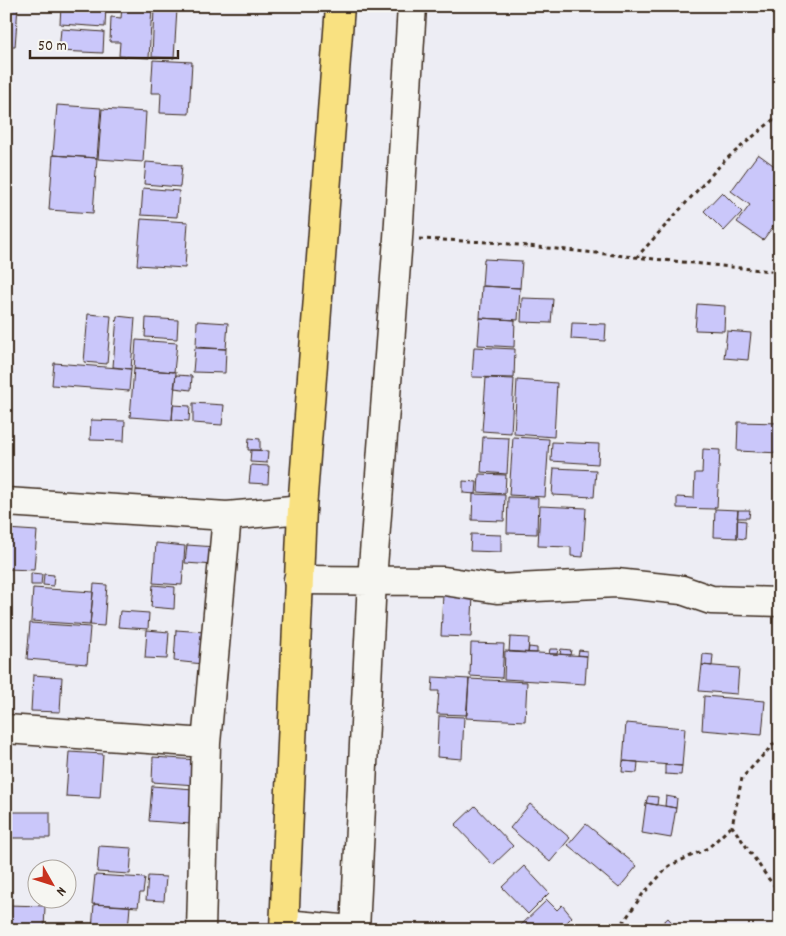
<svg xmlns="http://www.w3.org/2000/svg" width="786" height="936" viewBox="0 0 786 936" font-family="Dekko,sans-serif">
  <rect width="100%" height="100%" fill="#ededf4"/>
  <filter id="ink" filterUnits="userSpaceOnUse"><feTurbulence type="fractalNoise" baseFrequency=".02" numOctaves="2"/><feDisplacementMap in="SourceGraphic" scale="10" xChannelSelector="R" yChannelSelector="G"/><feConvolveMatrix kernelMatrix="1 2 1 2 8 2 1 2 1" color-interpolation-filters="sRGB"/></filter>
  <g filter="url(#ink)">
    <path fill="#cac7fa" stroke="#3b2a1e" d="M6 6H18L15 47H6Z
      M61 6H106L105 27 60 24Z
      M122 6 152 7 149 58 119 56 120 42H110L111 17 121 18Z
      M154 8 177 9 174 58 152 57Z
      M61 29 104 32 103 53 59 51Z
      M153 60 192 62 189 114 160 113 161 93H151Z
      M57 105 101 108 97 158 53 155Z
      M102 109 146 112 143 162 98 159Z
      M6 120 12 121 9 152H6Z
      M6 152H9L7 178H6Z
      M758 154 780 170V217L763 240 737 222 750 205 731 191Z
      M53 155 97 158 93 213 49 210Z
      M146 162 182 165 180 187 144 184Z
      M143 188 179 191 177 217 141 215Z
      M722 192 742 212 724 231 704 211Z
      M141 219 188 222 185 268 137 265Z
      M484 259 522 261 520 288 482 286Z
      M482 286 520 288 518 320 480 318Z
      M522 298 553 299 551 323 521 322Z
      M697 304 725 306 724 331 695 330Z
      M88 314 111 316 107 364 84 362Z
      M117 316 135 318 131 369 113 367Z
      M146 318 178 320 177 339 145 337Z
      M480 318 515 320 514 347 478 345Z
      M197 321 228 323 226 349 196 347Z
      M572 323 606 324 605 341 571 339Z
      M727 331 751 333 748 360 724 358Z
      M136 340 177 343 174 372 134 369Z
      M474 347 515 349 514 378 472 377Z
      M195 348 226 349 225 373 193 372Z
      M54 363 131 369 129 391 52 385Z
      M134 369 176 372 172 420 130 417Z
      M176 375 192 376 191 390 174 388Z
      M486 378 514 379 511 433 482 431Z
      M517 380 557 383 554 437 514 434Z
      M193 403 224 405 222 425 193 423Z
      M173 405 190 406 189 421 172 420Z
      M91 420 125 421 124 441 90 440Z
      M738 422 780 423V453L737 451Z
      M483 437 509 438 507 474 481 472Z
      M513 437 549 439 545 497 509 495Z
      M249 438 260 439V450H248Z
      M552 442 599 444 598 464 551 461Z
      M703 449 720 450 717 507H715L714 509 677 508V497L694 498 695 473H702Z
      M251 450 268 451 267 463 250 462Z
      M251 465 269 466 268 484 249 483Z
      M554 468 596 470 594 497 552 495Z
      M479 474 506 475 505 494 478 492Z
      M463 481 477 482 476 494 463 493Z
      M473 494 505 495 504 521 472 520Z
      M508 497 538 498 537 534 507 533Z
      M540 506 586 508 583 557 571 556V547L538 546Z
      M715 509 738 510 737 538 714 537Z
      M738 510H750L749 518H737Z
      M737 520 746 521 745 539 737 538Z
      M6 529 37 531 34 570 6 569Z
      M471 534 501 535V552L470 551Z
      M156 543 185 546 182 585 153 583Z
      M187 545 216 547 215 565 185 563Z
      M31 573 42 574 41 585H31Z
      M44 574 54 575 53 586 43 585Z
      M94 584 107 585 104 626 90 625Z
      M153 585 175 587 174 609 151 607Z
      M33 588 93 592 90 625 31 621Z
      M443 594 473 595 471 637 441 636Z
      M120 611 149 613 148 629 118 627Z
      M30 623 90 627 87 664 27 659Z
      M147 630 169 632 167 659 145 658Z
      M176 630 205 632 203 664 174 661Z
      M510 637 529 638 528 653 509 652Z
      M471 643 504 644 502 678 470 676Z
      M529 647 537 648V653H528Z
      M550 649H558L557 654H549Z
      M561 649 571 650 570 655 560 654Z
      M579 650 587 651V656L578 655Z
      M505 651 587 656 585 684 504 679Z
      M703 654 713 655 712 666 702 665Z
      M702 665 739 668 737 694 699 691Z
      M33 675 62 677 60 712 31 711Z
      M433 677 469 679 467 715 437 714 439 691H432Z
      M469 679 527 682 525 721 466 718Z
      M704 696 765 701 762 735 702 730Z
      M439 716 464 717 462 759 437 757Z
      M626 723 685 728 682 766 623 761Z
      M69 752 103 754 100 798 66 796Z
      M153 757 198 760 196 785 152 782Z
      M623 761 638 762 637 773 622 772Z
      M665 765 682 766 681 775 665 774Z
      M152 786 194 789 191 824 149 821Z
      M648 796 658 797 657 805 646 803Z
      M666 796 677 798 676 808 665 806Z
      M646 803 676 808 671 838 642 833Z
      M530 804 570 838 550 862 510 828Z
      M475 806 513 846 493 865 455 825Z
      M9 812H50V838H9Z
      M586 824 637 866 619 888 568 845Z
      M99 846 132 848 130 874 97 872Z
      M524 866 549 893 528 914 502 887Z
      M95 875 145 878 143 893H140L138 907 92 904Z
      M148 876 166 877 164 901 146 900Z
      M547 900 557 910 562 905 572 917 559 930H520L518 928Z
      M94 904 130 906 128 930H92Z
      M6 905 45 906 44 930H6Z
      M668 918 679 930H655Z"/>
    <g fill="none" stroke-linecap="round" stroke-linejoin="round">
      <defs>
        <path id="minor" d="M6 502 227 516 302 509
          M298 580 444 581 497 589 616 583 682 590 711 600 780 602
          M6 729 206 743
          M285 924 352 930
          M201 930 206 743 227 516
          M355 930 372 580 398 238 412 6"/>
        <path id="major" d="M284 930 302 509 340 6"/>
      </defs>
      <use href="#minor" stroke="#3b2a1e" stroke-width="31"/>
      <use href="#major" stroke="#3b2a1e" stroke-width="31"/>
      <path stroke="#3b2a1e" stroke-width="3" stroke-dasharray="4 4" stroke-linecap="butt" d="M419 239 489 242 780 272
        M636 258 724 161 780 114
        M780 737 742 778 732 826 768 878 780 892
        M618 930 642 895 669 866 708 848 732 826"/>
      <use href="#minor" stroke="#f6f6f2" stroke-width="28"/>
      <use href="#major" stroke="#f9e181" stroke-width="28"/>
    </g>
  </g>
  <rect width="786" height="936" fill="none" stroke="#f6f6f2" stroke-width="25"/>
  <rect x="12" y="12" width="761" height="911" fill="none" stroke="#3b2a1e" stroke-width="2" filter="url(#ink)"/>
  <g transform="translate(52 884) rotate(129)"><circle r="24" fill="#f6f6f2" stroke="#aba49d"/>
  <path d="M0-4L9 19L0 12L-9 19Z" fill="#c8321e"/>
  <text y="-8" font-size="14" font-weight="bold" text-anchor="middle" fill="#3b2a1e">N</text>
  </g>
  <path d="M30 50v8h148v-8" fill="none" stroke="#3b2a1e" stroke-width="2.5"/>
  <text x="38" y="50" font-size="15" fill="#3b2a1e" stroke="#f6f6f2" stroke-width="4" paint-order="stroke">50 m</text>
</svg>
